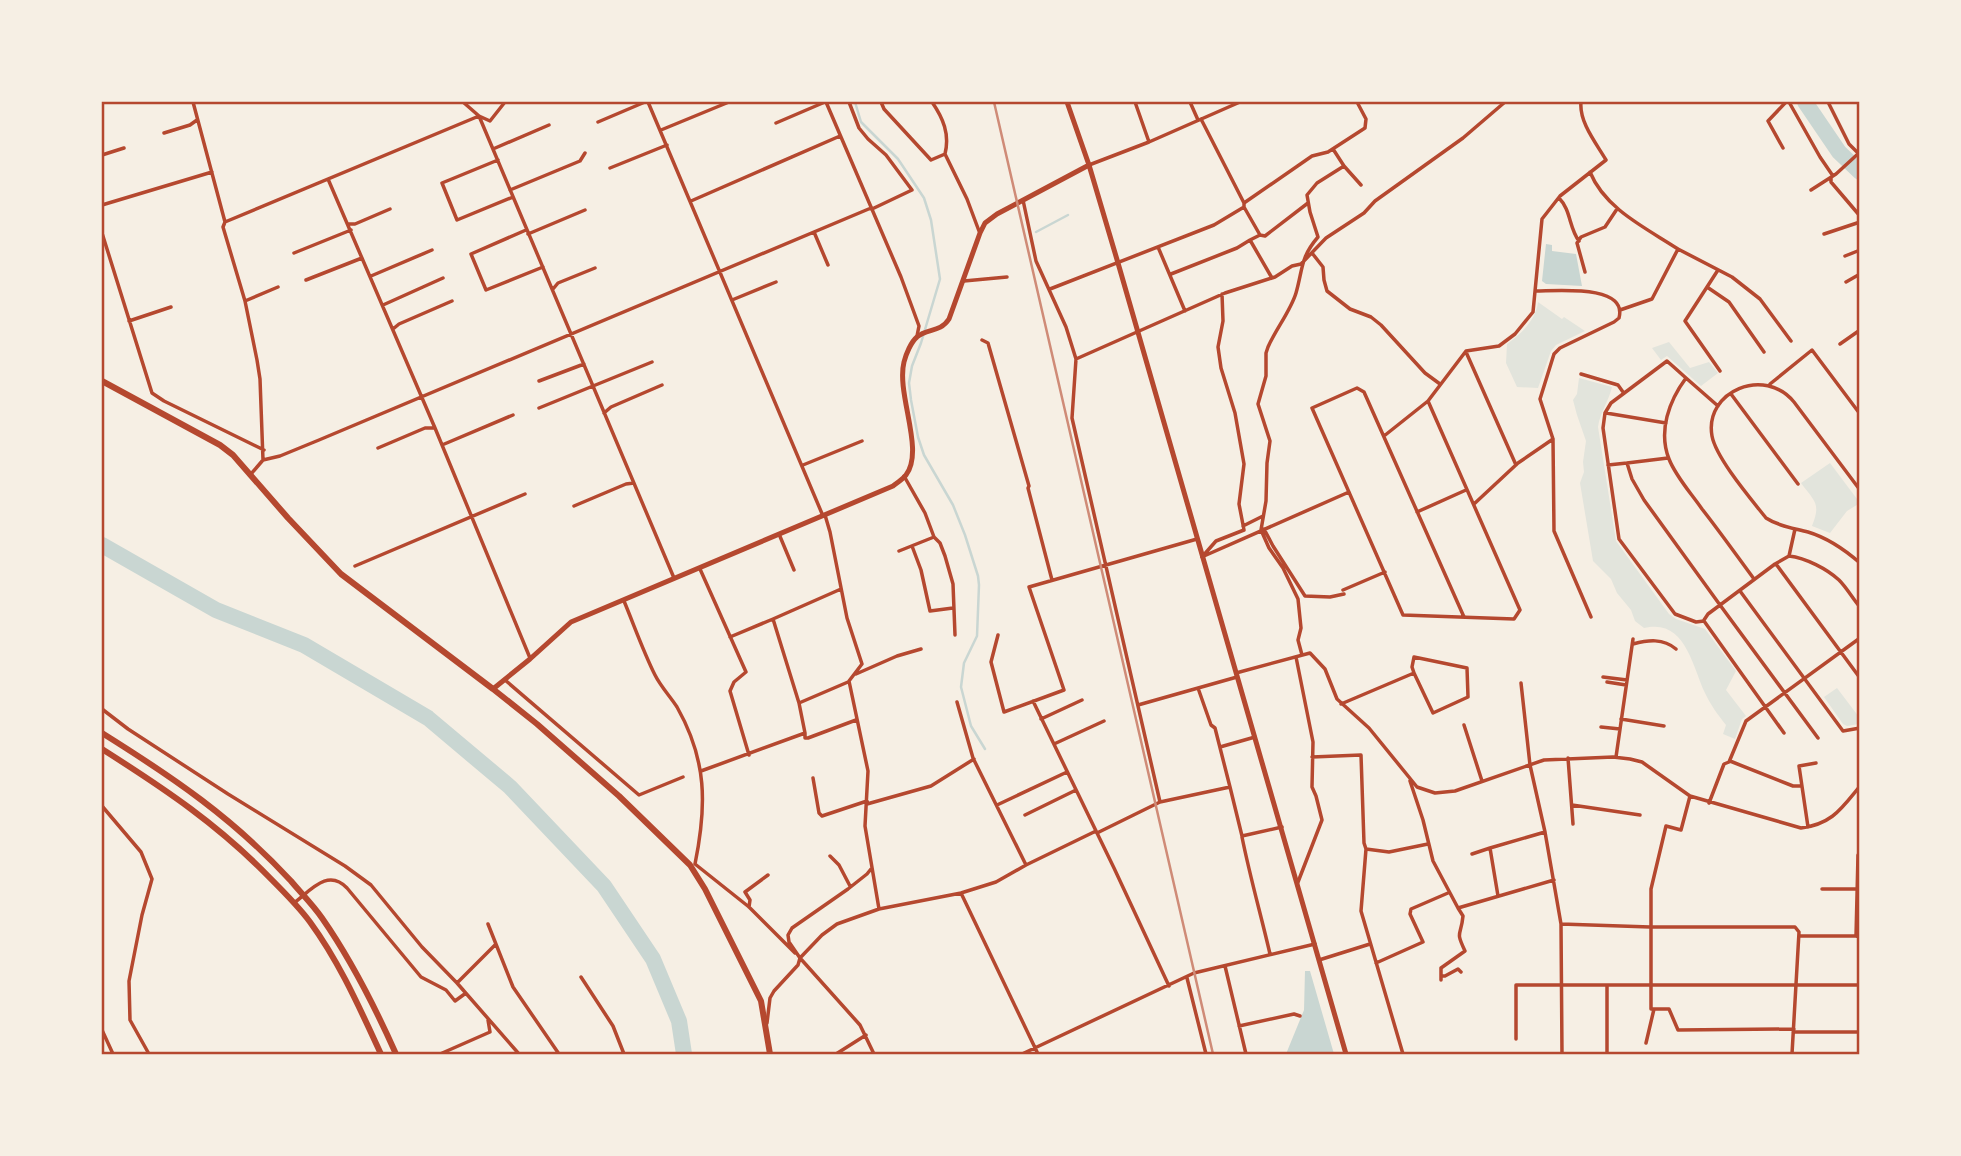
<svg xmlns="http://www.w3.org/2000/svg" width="1961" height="1156" viewBox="0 0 1961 1156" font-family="'Asap Condensed',sans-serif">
  <rect width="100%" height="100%" fill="#f6efe4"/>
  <path fill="#e2e4dc" d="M1538 302 1562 319 1564 317 1585 331 1556 345 1551 351 1538 388 1517 387 1506 363 1507 344C1521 334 1536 320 1538 302Z
    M1669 342 1690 368 1709 362 1718 373 1701 386 1667 356 1661 360 1652 348Z
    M1579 378 1612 387C1609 401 1600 412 1598 427L1616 541 1669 614 1676 619 1705 629 1736 671 1726 690 1746 716 1742 719 1735 739 1723 734 1726 725C1718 715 1710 704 1705 693 1692 665 1685 618 1644 628L1635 621 1631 610 1617 593 1611 579 1593 561 1580 483 1584 472 1583 462 1586 441 1577 415 1573 400 1577 394Z
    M1830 463 1860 503 1847 511 1830 533 1812 526C1821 503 1815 502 1801 483Z
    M1837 688 1859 717V724L1847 726 1843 724 1824 697Z"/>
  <path fill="#c9d6d2" d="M1546 244 1552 245V251L1576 254 1582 286 1546 284 1542 281Z
    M1305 971H1310L1334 1054H1286L1304 1010Z"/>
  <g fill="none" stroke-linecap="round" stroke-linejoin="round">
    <path stroke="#c9d6d2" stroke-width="2.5" d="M855 102 861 122 898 159 924 198 931 220 940 279 921 343 912 366 909 383 911 400 918 437 924 455 953 505 965 535 978 576 979 585 977 636 964 663 961 687 971 726 985 749
      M1036 232 1068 215"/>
    <path stroke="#c9d6d2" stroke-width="16" d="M1805 102 1839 152 1860 172
      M102 545 216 610 304 645 428 718 510 787 604 886 653 959 679 1021 684 1054"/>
    <path stroke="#b5482f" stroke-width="3.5" d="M193 102 225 222 223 227 245 301 257 360 260 379 263 460 251 474
      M463 102 479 116 490 121 505 102
      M648 102 823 516
      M826 102 901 277 919 326 917 336
      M849 102 859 128 868 139 886 155 912 190 872 209
      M881 102 884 109 931 160 945 154
      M932 102C943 118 950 134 945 154L967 199 979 231
      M1135 102 1149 142
      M1190 102 1198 120
      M1789 102 1820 157 1833 176
      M1828 102 1849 144 1858 153
      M479 116 674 578
      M1201 119 1244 203
      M598 122 645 102
      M776 123 825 102
      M661 130 729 102
      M164 133 190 125 197 120
      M1783 148 1768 121 1786 102
      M493 149 549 125
      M1333 149 1344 166 1361 185
      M102 155 124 148
      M498 160 442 183 457 220 513 197
      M1089 165 1149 142 1240 102
      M610 168 667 145
      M1590 172C1605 209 1646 228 1678 249
      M1831 178V182L1860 216
      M328 179 435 428 530 658
      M510 190 580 161 585 153
      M1811 190 1836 174 1860 152
      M1559 198C1571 210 1569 228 1579 241
      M1023 200 1036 261 1066 327 1076 359 1072 418 1160 802 1230 787 1242 836 1282 827
      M691 201 840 136
      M102 205 212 172
      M1244 207 1260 235 1250 240 1272 278
      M225 222 479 116
      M348 224H355L390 209
      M526 230 471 254 486 290 543 267
      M814 232 828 265
      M102 233 152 393 164 401 264 450
      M528 234 585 210
      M1824 234 1860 222
      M1260 235 1265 236 1308 203
      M1158 247 1185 311
      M294 253 351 230
      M1312 253 1323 267 1324 280 1327 291 1350 309 1371 317 1381 325 1425 373 1440 384
      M1845 256 1860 250
      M1718 270 1685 321 1720 371
      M1585 272 1577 243 1581 237 1605 227 1617 209
      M1171 274 1237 248 1250 240
      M371 276 432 250
      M306 280 362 258
      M964 281 1007 277
      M1846 282 1860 274
      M1707 287 1729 302 1764 352
      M553 289 558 283 595 268
      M1050 289 1214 225 1244 207V203L1312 156 1328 152 1365 128 1366 119 1357 102
      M1536 291C1557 291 1628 284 1619 318L1614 322 1560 348 1554 354 1540 399 1553 439 1554 531 1591 617
      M732 300 776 282
      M245 301 278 287
      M383 305 443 278
      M1620 310 1652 299 1678 249 1732 277 1760 299 1791 341
      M129 321 171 307
      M393 329 399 324 452 301
      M982 340 988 343 1029 486 1028 488 1052 580
      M1840 344 1860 330
      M1466 352 1516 465
      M1076 359 1225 293 1275 277 1292 266 1301 264 1326 238 1364 213 1375 201 1463 138 1505 102
      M1581 374 1618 385 1623 392
      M1686 378 1667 361 1611 403 1605 413 1603 428 1619 539 1675 614 1696 622 1704 621 1784 733
      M539 381 584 364
      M1770 384 1812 350 1860 414
      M1731 394 1798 484
      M1718 406 1686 378C1669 401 1658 431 1669 459 1676 477 1691 493 1702 509 1720 532 1737 556 1754 579
      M539 408 652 362
      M604 413 611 407 662 385
      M1606 413 1666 423
      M1384 436 1428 401
      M442 445 513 415
      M378 448 425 428H435
      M1668 458 1627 463 1632 479 1644 500 1720 605
      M263 460 280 456 319 440 871 208
      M803 465 862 441
      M1608 465 1627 463
      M904 476 925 513 934 537 940 543 945 556 953 584 955 635
      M1860 490 1794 402C1765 366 1704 391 1712 436 1716 458 1751 499 1766 518 1778 526 1793 528 1808 532 1828 538 1844 549 1860 563
      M1474 504 1518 463 1553 439
      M574 506 626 484 634 483
      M1417 512 1466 490
      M825 515 830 532 847 618 862 664 849 681 868 771 865 826 879 909
      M1243 526 1263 516
      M1264 529 1273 546 1305 596 1330 597 1344 594
      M779 534 794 570
      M912 546 921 570 930 611 953 608
      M899 551 934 537
      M1204 556 1349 492
      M1789 556 1795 529
      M1202 557 1216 541 1244 530 1239 504 1244 464 1235 413 1221 368 1218 347 1223 321 1222 294
      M1776 564 1860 678
      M355 566 525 494
      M700 569 746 672 734 682 730 691 749 755
      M1343 590 1385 572
      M1740 591 1843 731 1860 728
      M624 601C634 625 643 651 655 675 661 687 670 696 677 707 707 760 707 805 695 864
      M1720 605 1818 738
      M1464 617 1364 392 1357 388 1312 408 1403 615 1514 619 1520 610 1428 401 1466 351 1499 346 1515 334 1533 312 1542 219 1560 196 1606 160C1596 143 1579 122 1581 102
      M1704 620 1708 614 1775 564 1789 556C1806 558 1827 569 1839 580 1847 588 1853 599 1860 607
      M998 635 991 662 1004 712 1064 690 1029 587 1197 539
      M730 637 773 619
      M1633 644C1648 640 1663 638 1676 649
      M1302 655 1298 640 1301 628 1298 599 1283 568 1269 548 1261 530 1266 501 1267 463 1270 441 1258 404 1266 376V353L1268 347C1276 329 1291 310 1296 293 1303 269 1300 258 1318 237L1310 212 1307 195 1317 183 1344 166
      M1296 657 1313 742 1312 787 1316 796 1322 820 1298 882
      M1236 673 1310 653 1325 669 1337 699 1369 728 1417 787 1435 793 1455 791 1544 760 1613 757 1630 759 1642 762 1690 796 1801 828C1832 824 1841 809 1860 786
      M856 674 897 656 921 649
      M1603 677 1627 680
      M505 680 639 795 683 777
      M1607 682 1626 685
      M1521 683 1530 765 1545 832 1561 924 1562 1054
      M1198 688 1211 725 1215 728 1230 787
      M1033 701 1114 868 1169 986
      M957 702 973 758 1026 865
      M799 703 848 682
      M1341 704 1414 673 1433 713 1468 697 1467 668 1414 657 1412 667 1414 673
      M1138 705 1237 677
      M102 709 128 729 228 794 345 866 371 885 422 947 457 983 519 1054
      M1041 719 1082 700
      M1621 719 1664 726
      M1464 725 1482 781
      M1601 727 1620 729
      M805 733V738H808L856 720
      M1054 744 1104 721
      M1220 747 1255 737
      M1312 757 1361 755 1364 843 1366 849 1361 911 1403 1054
      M1616 757 1633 639
      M1568 758 1573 824
      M1730 761 1793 786H1802
      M701 771 805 733 799 703 773 619 841 589
      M813 778 819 813 822 816 867 801
      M1410 781 1423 820 1433 861 1458 908 1554 880
      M1690 796 1681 830 1666 826 1651 889V1009H1669L1678 1030 1794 1029
      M1709 803 1724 764 1729 762 1746 721 1860 638
      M867 804 931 786 974 759
      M997 805 1067 772
      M1572 805 1640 815
      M102 806 141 852 152 879 142 915 129 981 130 1020 149 1054
      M1025 815 1076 790
      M1808 827 1799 766 1816 763
      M1097 833 1160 802
      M1242 837C1250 877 1261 915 1270 954
      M1366 849 1389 852 1428 844
      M1472 854 1490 848
      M1858 855 1856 936 1860 937
      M830 856 839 865 850 886
      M695 864 749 907 795 953
      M871 869 867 874 848 889 792 928 788 935 789 942 800 958 860 1025 874 1054
      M1822 889H1857
      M961 893 1038 1054
      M1498 896 1490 848 1545 832
      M294 903C311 890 328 868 347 888L421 977 446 990 455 1001 466 993
      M749 907 750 900 745 892 768 875
      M488 924 513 987 559 1054
      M1561 924 1650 927H1795L1799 932 1792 1054
      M1799 936H1856
      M1319 960 1370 944
      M1376 963 1423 942 1410 914 1411 909 1448 893
      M1225 966 1246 1054
      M1442 976H1445L1458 969 1461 972
      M581 977 613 1026 624 1054
      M1187 978 1206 1054
      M1441 980V968L1465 951C1455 930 1461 937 1463 916L1458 908
      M457 983 495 945
      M1607 985V1054
      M767 1023 770 998 774 991 798 965 800 958 822 935 837 924 879 909 961 893 996 882 1026 865 1096 831
      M1239 1026 1294 1014 1300 1016
      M102 1030 113 1054
      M1793 1032H1860
      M1516 1039V985H1860
      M1646 1043 1654 1009
      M440 1054 490 1032 488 1020
      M836 1054 866 1035
      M1022 1054 1194 973 1315 944"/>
    <path stroke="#b5482f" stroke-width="5" d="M1067 102 1089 165 1118 263 1346 1054
      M493 689 530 659 571 622 893 486C897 483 903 479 906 475 925 450 896 394 904 362 906 354 911 342 917 337 927 328 940 333 949 319L980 233 985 223 997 214 1089 165"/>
    <path stroke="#b5482f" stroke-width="6" d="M102 381 220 445 233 455 288 518 341 574 493 689 537 724 619 796 690 865 705 889 761 1001 770 1054
      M102 733C174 778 233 818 291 881 301 893 313 905 322 918 352 961 375 1007 396 1054
      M102 749C165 789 219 825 271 879 285 893 299 907 310 922 340 963 360 1009 381 1054"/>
    <path stroke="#cf8b77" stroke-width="2.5" d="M994 102 1213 1054"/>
  </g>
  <rect width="1961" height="1156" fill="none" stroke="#f6efe4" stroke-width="206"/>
  <rect x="103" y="103" width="1755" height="950" fill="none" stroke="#b5482f" stroke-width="2.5"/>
</svg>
